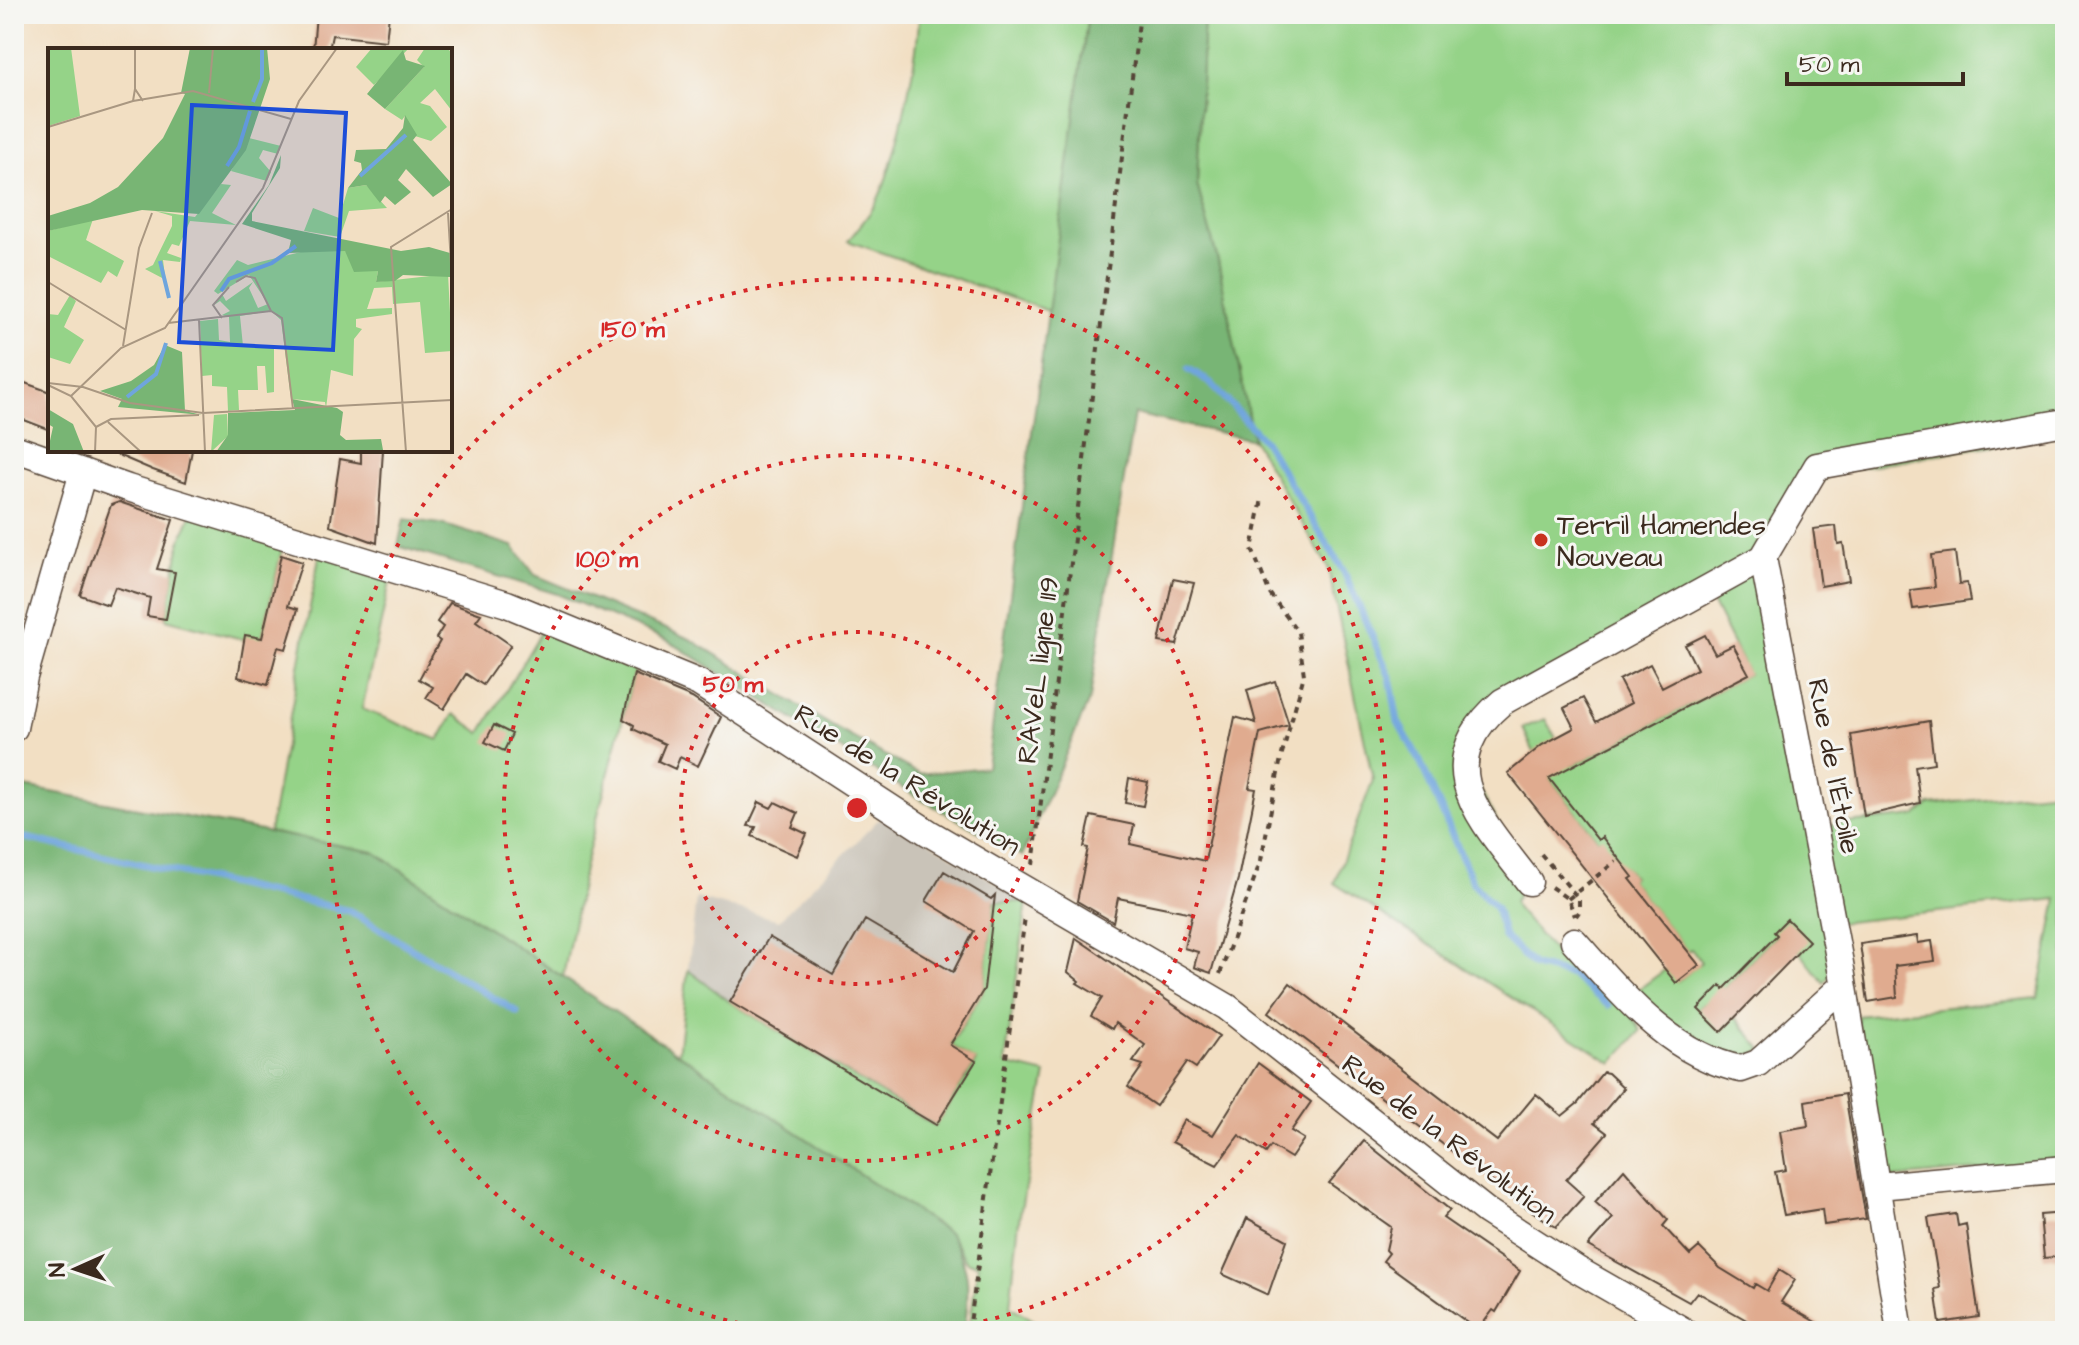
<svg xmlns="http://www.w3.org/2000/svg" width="2079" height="1345" viewBox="0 0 2079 1345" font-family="'Architects Daughter',sans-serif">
  <rect width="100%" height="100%" fill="#f6f6f2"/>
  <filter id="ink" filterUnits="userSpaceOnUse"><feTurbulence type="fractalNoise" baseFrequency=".0125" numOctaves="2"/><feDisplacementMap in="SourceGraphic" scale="16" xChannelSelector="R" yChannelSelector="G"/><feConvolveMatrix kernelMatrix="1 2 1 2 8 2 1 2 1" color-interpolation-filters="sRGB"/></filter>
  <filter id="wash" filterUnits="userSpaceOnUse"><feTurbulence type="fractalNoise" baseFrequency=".006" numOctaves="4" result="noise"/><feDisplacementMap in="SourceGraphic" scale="32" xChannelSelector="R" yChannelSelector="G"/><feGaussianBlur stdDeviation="1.8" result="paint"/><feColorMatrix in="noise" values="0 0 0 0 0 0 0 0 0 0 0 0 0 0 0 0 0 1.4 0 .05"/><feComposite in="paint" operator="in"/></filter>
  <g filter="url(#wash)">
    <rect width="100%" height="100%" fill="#f2dfc3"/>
    <path fill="#c9c3b8" d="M884 814 1027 902H994L984 989 951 1045 976 1061 935 1126 730 1002 688 970 696 898 779 920Z"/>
    <path fill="#95d388" stroke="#687e53" stroke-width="2" d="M919 14H1088L1051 312 848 241C858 228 870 215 877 201 895 165 919 54 919 14Z
      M1204 14H2065V433L1833 472 1776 522 1763 557 1840 963 1824 983 1799 951 1777 935 1724 989 1698 1008 1735 1017 1763 1050 1738 1061 1678 1032 1635 992 1666 969 1677 982 1701 962 1691 949 1687 951 1630 880 1633 876 1598 840 1541 768 1523 728 1545 719 1572 766 1748 674 1707 592 1545 678 1463 757 1529 882 1514 901 1516 908 1553 950 1574 941 1613 984 1641 1031 1612 1063 1334 883 1373 780 1328 567 1253 440 1218 261 1197 185Z
      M194 508 285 535 261 644 166 619 180 542Z
      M321 546 393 568 362 709 439 740 454 714 481 733 548 620 635 656V671L584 869 563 977 374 852 269 832Z
      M2065 790V1162L1883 1179 1857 1016 2038 998 2057 899 1838 923 1819 826 1916 816 1930 805Z
      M994 902H1027L1005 1064 1046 1074 1019 1220 1010 1306 1052 1331H969L978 1264 967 1262 950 1234 678 1054 688 970 730 1002 935 1126 976 1062 951 1045 984 989Z"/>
    <path fill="#78b574" stroke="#5a7049" stroke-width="2" d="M1088 14H1204L1197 185 1218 261 1253 440 1134 414 1090 698 1022 856 912 794 667 640 557 594 398 546 404 519 441 524 513 546 535 575 690 639 837 729 919 774 987 767Z
      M14 785 374 852 950 1234C973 1274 968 1287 965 1331H14Z"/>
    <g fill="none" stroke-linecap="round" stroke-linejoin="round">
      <path stroke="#6fa5dd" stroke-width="7" d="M1189 369 1211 383 1264 441 1344 572 1390 677 1398 722 1419 759 1473 883 1496 908 1504 937 1534 966 1571 975 1608 1005
        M26 838 350 911 517 1012"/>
    </g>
    <g id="blocks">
      <path fill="#e0ab8f" d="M316 14H389L386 41 332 35 329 50H313Z
        M14 379 50 392V430L14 416Z
        M106 450H192L186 482 153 470Z
        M361 450H383L377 543 330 526 340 459 361 463Z
        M119 502 173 520 157 569 175 572 166 619 147 616 150 598 115 587 108 605 80 595 111 505Z
        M1836 526 1838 544 1843 543 1849 581 1821 586 1813 529Z
        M1955 552 1959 584 1967 583 1970 601 1913 609 1910 590 1935 587 1931 555Z
        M281 555 302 562 288 606 298 609 286 649 278 647 268 685 238 677 245 635 262 638Z
        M1173 579 1194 583 1177 645 1159 642Z
        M450 603 481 614 476 621 511 645 483 685 466 674 444 709 426 698 433 687 419 679 440 641 436 638 443 627 437 622Z
        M1705 635 1715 654 1733 645 1749 674 1549 778 1598 840 1602 837 1633 877 1630 879 1699 965 1676 983 1508 773 1542 745 1574 728 1564 708 1583 698 1596 722 1631 703 1619 680 1650 664 1662 687 1697 669 1685 645Z
        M634 674 692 698 721 717 698 766 680 757 675 769 658 761 665 744 633 729 634 725 623 719Z
        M1275 681 1289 725 1260 733 1249 788 1256 789 1238 879 1211 973 1194 967 1198 952 1184 948 1192 913 1118 898 1113 922 1077 901 1088 848 1084 847 1091 816 1134 825 1130 844 1205 861 1235 717 1256 723 1247 690Z
        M1929 721 1934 763 1915 766 1920 803 1864 816 1851 735Z
        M494 725 512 734 504 751 485 742Z
        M1129 778 1148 782 1143 806 1125 803Z
        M759 802 771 808 775 802 798 813 792 827 807 834 797 856 752 836 756 827 748 826Z
        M944 871 991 899 995 895 984 989 950 1045 976 1061 936 1125 730 1002 769 937 833 975 865 920 953 972 974 931 926 901Z
        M1787 919 1809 941 1721 1032 1698 1009 1721 985 1724 989 1777 935 1774 932Z
        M1917 936 1918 943 1932 941 1935 961 1895 966 1897 997 1868 1002 1860 944Z
        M1076 938 1219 1036 1196 1068 1187 1062 1156 1106 1128 1087 1143 1065 1133 1062 1145 1045 1115 1023 1112 1029 1091 1016 1102 998 1077 983 1079 981 1068 972Z
        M1290 983 1497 1141 1536 1094 1562 1116 1578 1103 1603 1072 1608 1073 1624 1088 1594 1123 1607 1133 1566 1180 1584 1196 1556 1227 1524 1206 1269 1012Z
        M1258 1063 1311 1102 1291 1131 1304 1139 1291 1158 1271 1146 1266 1153 1239 1135 1217 1165 1172 1142 1184 1120 1213 1135Z
        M1845 1094 1866 1219 1824 1225 1822 1209 1784 1215 1775 1172 1786 1170 1780 1131 1808 1126 1805 1101Z
        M1364 1141 1450 1210 1443 1218 1520 1271 1496 1312 1493 1310 1478 1330 1383 1261 1389 1253 1386 1250 1391 1227 1329 1183Z
        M1624 1169 1668 1220 1663 1226 1690 1255 1699 1247 1720 1268 1753 1288 1755 1284 1767 1291 1779 1270 1795 1280 1781 1302 1831 1331H1759L1748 1325 1750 1322 1697 1292 1689 1302 1588 1246 1613 1218 1595 1202Z
        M2065 1213V1256L2044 1258 2040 1215Z
        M1956 1214 1958 1226 1966 1224 1979 1317 1940 1323 1935 1289 1940 1288 1928 1218Z
        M1247 1218 1287 1240 1268 1295 1222 1274Z"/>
    </g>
  </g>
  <g filter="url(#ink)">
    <use href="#blocks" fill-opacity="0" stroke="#564537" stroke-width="2"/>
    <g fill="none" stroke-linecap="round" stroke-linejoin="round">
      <defs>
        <path id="minor" d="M14 448 128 488 507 604 699 683 929 833 1227 1007 1486 1211 1576 1269 1684 1331
          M14 728 24 677 83 472
          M1529 882C1484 822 1425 767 1502 702L1763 558
          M1574 941C1620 992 1670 1055 1741 1069L1758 1063 1843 986
          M1878 1186 2065 1169
          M1900 1331 1840 963 1763 558 1817 466 2065 422"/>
      </defs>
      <use href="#minor" stroke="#564537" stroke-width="29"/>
      <path stroke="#564537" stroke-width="4" stroke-dasharray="6 6" stroke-linecap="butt" d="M1541 854 1579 899V912L1576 916
        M1033 865 1140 14
        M1551 887 1568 899 1575 916
        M1568 899 1616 861
        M1220 974 1261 860 1281 758 1304 675 1298 632 1270 594 1252 549 1262 499
        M969 1331 1025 917"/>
      <use href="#minor" stroke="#fff" stroke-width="26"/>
    </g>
  </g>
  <g fill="none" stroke="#d62828" stroke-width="4" stroke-dasharray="4 8">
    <circle cx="857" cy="808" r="176"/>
    <circle cx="857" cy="808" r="353"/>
    <path d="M774 1330A529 529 0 1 1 940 1330"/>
  </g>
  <circle fill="#c8321e" stroke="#f6f6f2" stroke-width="3" cx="1541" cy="540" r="8"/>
  <g text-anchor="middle" stroke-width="6" stroke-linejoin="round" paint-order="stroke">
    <g font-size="28" fill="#3b2a1e" stroke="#f6f6f2" text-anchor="start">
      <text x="1557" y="534">Terril Hamendes<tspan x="1557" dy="32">Nouveau</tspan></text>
    </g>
    <g font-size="28" fill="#3b2a1e" stroke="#f6f6f2">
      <text transform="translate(1037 670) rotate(-83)" y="10">RAVeL ligne 119</text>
      <text transform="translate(1835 766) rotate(79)" y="10">Rue de l'Étoile</text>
      <text transform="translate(908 779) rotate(32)" y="10">Rue de la Révolution</text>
      <text transform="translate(1450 1138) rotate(37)" y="10">Rue de la Révolution</text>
    </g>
  </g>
  <g transform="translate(48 48)">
    <rect width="404" height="404" fill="#f2dfc3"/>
    <path d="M0 0H23L32 68 0 78ZM324 0H361L326 37 308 19ZM377 0H399L404 5V63L387 41 372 55 382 58 399 79 383 93 367 88 357 68 354 72 337 61 376 19 369 12ZM201 90 233 98 230 106 215 102 211 110 223 124 219 133 183 123ZM173 136 183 137 164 165 188 177 142 173 131 198 124 196 119 205 133 210 132 214 115 212 118 237 116 231 97 221 105 217 124 178V168L107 163 147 169ZM318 137 339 160 301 163 292 189 256 183 265 160 291 170 300 140ZM45 171 38 192 76 213 69 229 60 223 53 235 0 208V183ZM269 200 297 203 330 223 328 234 400 226 404 303 377 305 372 254 345 256 344 239 326 240 319 261 344 260V266L308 271V279L314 281 306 291 305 328 283 322 278 360 277 354 243 351 233 272 223 263 192 268 195 298 226 300V344L219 345 217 318H209L210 342H190L191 362 180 363 179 339 164 338V327L154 328 152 273 170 271 171 292 182 294 181 269 174 267 182 263 172 253 166 257 174 246 178 253 205 234 201 240 210 260 220 256 201 227 170 246 166 243 189 212 200 217ZM22 247 28 253 16 279 36 292 22 316 0 309V266L10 267ZM179 366 180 388 163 404 166 367Z" fill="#95d388"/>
    <path d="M142 0H219L222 31 198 102 151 166 94 162 0 183V168L42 155 70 139 115 90 137 46 133 45ZM355 2 358 12 377 18 337 61 319 46ZM357 67 369 87 365 92 404 136 385 149 358 121 350 132 363 144 347 157 337 148 332 155 318 137 300 140 314 122 313 115 306 113 308 102 338 101 355 80ZM233 107 232 120 204 165V173L353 203 381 199 402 205V229L355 227 347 233 328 234 330 223 306 224 297 203 240 205 243 192 194 176 221 137ZM117 297 134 304 137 363 154 367 70 359 74 351 52 343 83 333 106 317ZM244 351 289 360 295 364 292 387 298 392 333 391 335 402 168 404 180 387V365L247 362ZM0 361 25 376 36 404 0 402 5 379 0 376Z" fill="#78b574"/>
    <path fill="none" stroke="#6fa5dd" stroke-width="4" d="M205 54 214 31V0M179 118 191 99 202 63M312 128 358 87M112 213 121 250M173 243 181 231 224 215 248 198M79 349 108 326 118 295"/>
    <path fill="none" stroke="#a99781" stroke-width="2" d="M87 41V0M161 45 165 0M85 53 87 41 95 53M0 79 85 53 145 43 243 71M400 165 404 233M0 234 78 282M188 234 198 228 207 230 223 263M174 270 165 257 181 239M151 272 157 404M120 275 223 263 234 270 245 361M75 298 91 200 104 165M0 335 35 339 82 355 155 365 404 352M0 337 23 348 48 379M23 348 73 300 117 280 215 140 251 53 289 0M60 374 93 404M48 379 63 371 151 367M47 404 48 379M358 404 343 199 404 161"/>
    <path fill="#1d4ed8" fill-opacity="0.15" stroke="#1d4ed8" stroke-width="4" d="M144 57 298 65 285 302 131 294Z"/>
    <rect width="404" height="404" fill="none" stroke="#3b2a1e" stroke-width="4"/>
  </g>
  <circle cx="857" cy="808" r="12" fill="#d62828" stroke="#f6f6f2" stroke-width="4"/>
  <g font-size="24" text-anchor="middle" font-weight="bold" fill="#d62828" stroke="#f6f6f2" stroke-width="6" stroke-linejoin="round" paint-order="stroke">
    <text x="633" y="337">150 m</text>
    <text x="607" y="567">100 m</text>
    <text x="733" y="692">50 m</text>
  </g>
  <rect width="2079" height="1345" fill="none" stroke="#f6f6f2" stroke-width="48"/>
  <g transform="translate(76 1269) rotate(267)" stroke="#f6f6f2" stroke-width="6" paint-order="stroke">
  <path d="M0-6L14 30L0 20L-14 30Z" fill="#3b2a1e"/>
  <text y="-12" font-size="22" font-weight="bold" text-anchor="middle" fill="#3b2a1e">N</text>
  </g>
  <path d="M1787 72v12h176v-12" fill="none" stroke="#3b2a1e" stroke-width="4"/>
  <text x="1799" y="72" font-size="24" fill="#3b2a1e" stroke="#f6f6f2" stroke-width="6" paint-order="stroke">50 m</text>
</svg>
